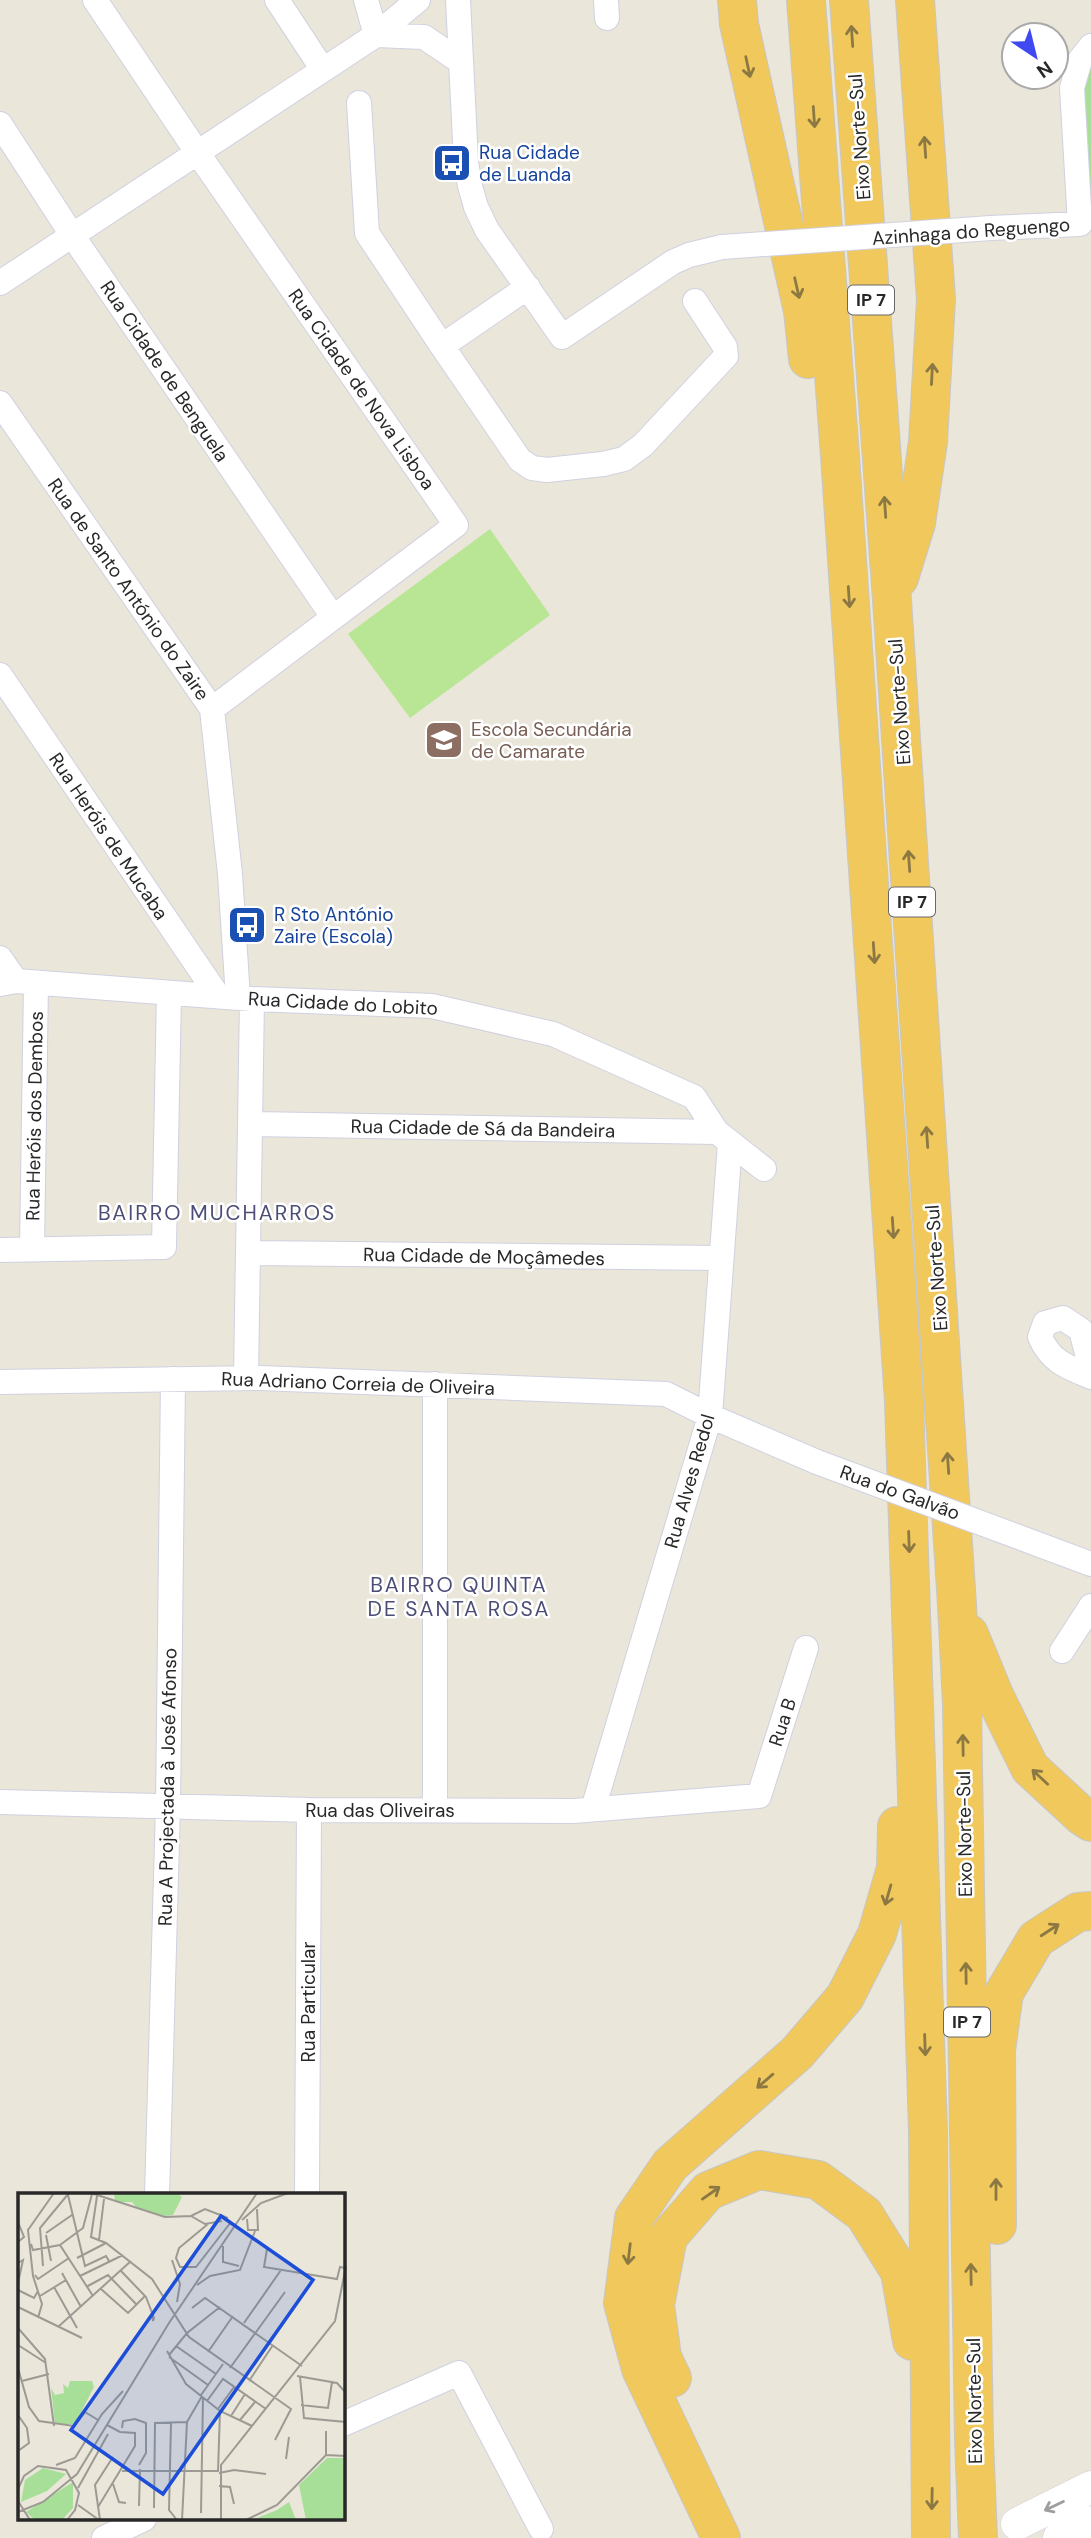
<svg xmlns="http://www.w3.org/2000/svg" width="1091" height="2538" viewBox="0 0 1091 2538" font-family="'DM Sans',sans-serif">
  <rect width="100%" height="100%" fill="#eae6da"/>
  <path fill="#a7df99" d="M1091 63V231L1083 98V89Z"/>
  <path fill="#b8e695" d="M490 529 550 615 410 718 348 634Z"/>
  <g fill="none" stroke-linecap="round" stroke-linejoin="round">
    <defs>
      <path id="minor" d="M95 0 197 152 456 525 212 709
        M277 0 323 70
        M366 0 376 35
        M458 0 466 162 470 186 476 207 487 230 562 337 673 262 689 255 722 247
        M606 0 607 18
        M376 35 424 37 461 62
        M359 103 367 233 442 346 520 460 532 468 547 470 603 464 624 459 643 445 726 356 725 347 695 301
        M0 124 72 235 333 617
        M991 228 1080 224 1072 88 1080 60 1091 46
        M0 283 376 35 418 0
        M442 346 528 287
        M0 403 212 709 230 874 238 998
        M0 675 218 996
        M0 958 16 981
        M0 984 16 981 252 999 432 1006 553 1034 694 1097 717 1132 764 1169
        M250 1124 717 1132
        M32 1249 36 983
        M0 1250 164 1247 169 993
        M248 1253 720 1258
        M1091 1369 1081 1330 1063 1318 1045 1323 1040 1337C1050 1361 1067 1367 1091 1377
        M246 1378 252 999
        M0 1382 260 1378 666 1394 710 1416 817 1462
        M435 1384V1810
        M1040 1545 1091 1564
        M1062 1651 1091 1606
        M0 1802 309 1810 574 1811 759 1796 806 1648
        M593 1809 710 1416 730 1143
        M157 2195 168 1806 173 1379
        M307 2195 309 1810
        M343 2424 459 2373 541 2529
        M104 2538 144 2519"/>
      <path id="tertiary" d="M1017 2524 1091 2487
        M1059 2538 1091 2522"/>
      <path id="trunk" d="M737 0 739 24 803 311 808 359
        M806 0 840 456 904 1401 928 2130 931 2538
        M849 0 892 600 957 1605 962 1705 974 2440 978 2538
        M899 578 916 523 928 442 936 299 915 0
        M969 1634 994 1695 1030 1768 1082 1816 1091 1822
        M997 2225 996 2050 1004 1993 1036 1939 1078 1912 1091 1911
        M672 2378 662 2357 655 2305 668 2237 708 2191 759 2170 818 2180 864 2214 900 2272 912 2341
        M721 2538 641 2369 623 2303 634 2218 670 2165 797 2053 845 1997 877 1934 896 1868 897 1826"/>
    </defs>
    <use href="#minor" stroke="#d0d1e1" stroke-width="26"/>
    <use href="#tertiary" stroke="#d0d1e1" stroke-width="33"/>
    <use href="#trunk" stroke="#c7c7c7" stroke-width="40"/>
    <use href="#minor" stroke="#fff" stroke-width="24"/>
    <use href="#tertiary" stroke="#fff" stroke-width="32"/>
    <use href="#trunk" stroke="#f0c85c" stroke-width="38"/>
    <defs>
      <path id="minor-bridge" d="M722 247 991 228
        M817 1462 1040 1545"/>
    </defs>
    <use href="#minor-bridge" stroke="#d0d1e1" stroke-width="26" stroke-linecap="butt"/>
    <use href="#minor-bridge" stroke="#fff" stroke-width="24"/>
  </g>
  <defs><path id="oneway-shaft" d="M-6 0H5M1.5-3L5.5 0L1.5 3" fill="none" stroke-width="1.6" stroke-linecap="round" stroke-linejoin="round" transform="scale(1.75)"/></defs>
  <g stroke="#8c7842">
    <use href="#oneway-shaft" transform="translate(852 36) rotate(-94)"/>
    <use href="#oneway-shaft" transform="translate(748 67) rotate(78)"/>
    <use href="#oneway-shaft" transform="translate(814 117) rotate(86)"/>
    <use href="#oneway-shaft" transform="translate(925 147) rotate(-94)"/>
    <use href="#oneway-shaft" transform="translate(797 288) rotate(77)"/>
    <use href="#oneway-shaft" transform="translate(932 374) rotate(-87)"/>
    <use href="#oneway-shaft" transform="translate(885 507) rotate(-94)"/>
    <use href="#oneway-shaft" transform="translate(849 597) rotate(86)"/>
    <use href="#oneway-shaft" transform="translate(909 861) rotate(-94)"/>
    <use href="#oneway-shaft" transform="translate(874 953) rotate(86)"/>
    <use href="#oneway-shaft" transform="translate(927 1137) rotate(-94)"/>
    <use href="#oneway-shaft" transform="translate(893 1228) rotate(86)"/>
    <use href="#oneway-shaft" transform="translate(948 1463) rotate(-94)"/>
    <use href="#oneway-shaft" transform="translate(909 1542) rotate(88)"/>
    <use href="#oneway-shaft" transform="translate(963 1745) rotate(-91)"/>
    <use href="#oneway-shaft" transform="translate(1040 1777) rotate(-137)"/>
    <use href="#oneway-shaft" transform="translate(888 1895) rotate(106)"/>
    <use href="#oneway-shaft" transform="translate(1050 1930) rotate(-33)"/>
    <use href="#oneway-shaft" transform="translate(966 1973) rotate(-91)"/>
    <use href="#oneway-shaft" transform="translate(925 2045) rotate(88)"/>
    <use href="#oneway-shaft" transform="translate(765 2081) rotate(139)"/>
    <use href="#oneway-shaft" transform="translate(996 2189) rotate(-90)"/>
    <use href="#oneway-shaft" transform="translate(711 2193) rotate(-35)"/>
    <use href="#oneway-shaft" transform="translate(629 2254) rotate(97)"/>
    <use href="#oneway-shaft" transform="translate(971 2274) rotate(-91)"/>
    <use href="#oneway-shaft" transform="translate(932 2499) rotate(91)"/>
  </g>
  <use stroke="#9e9e9e" href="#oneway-shaft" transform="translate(1054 2506) rotate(154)"/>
  <defs>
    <symbol id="bus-square" viewBox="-11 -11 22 22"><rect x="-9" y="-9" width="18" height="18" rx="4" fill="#1a4fb4" stroke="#fff"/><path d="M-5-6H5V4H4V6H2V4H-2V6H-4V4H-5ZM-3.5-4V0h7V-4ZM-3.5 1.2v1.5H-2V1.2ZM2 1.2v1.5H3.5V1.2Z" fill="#fff"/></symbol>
    <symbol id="school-square" viewBox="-11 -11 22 22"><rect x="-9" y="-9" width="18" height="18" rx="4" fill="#8d6e63" stroke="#fff"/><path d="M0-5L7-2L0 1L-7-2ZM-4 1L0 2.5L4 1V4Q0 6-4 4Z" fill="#fff"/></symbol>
  </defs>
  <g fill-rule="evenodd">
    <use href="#bus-square" x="430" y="141" width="44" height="44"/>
    <use href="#school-square" x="422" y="718" width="44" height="44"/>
    <use href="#bus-square" x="225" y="903" width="44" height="44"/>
  </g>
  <g text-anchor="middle" stroke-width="5" stroke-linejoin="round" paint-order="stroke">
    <g fill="#fff" stroke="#686868" stroke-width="2">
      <rect x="848" y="285.5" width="46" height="29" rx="5"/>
      <rect x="889" y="887.5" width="46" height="29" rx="5"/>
      <rect x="944" y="2007.5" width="46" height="29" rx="5"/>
    </g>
    <g font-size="18" font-weight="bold" fill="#282828">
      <text x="871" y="306">IP 7</text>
      <text x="912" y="908">IP 7</text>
      <text x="967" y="2028">IP 7</text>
    </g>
    <g font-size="19" fill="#282828" stroke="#fff">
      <text transform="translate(859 137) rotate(-94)" y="7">Eixo Norte-Sul</text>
      <text transform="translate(971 231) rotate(-4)" y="7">Azinhaga do Reguengo</text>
      <text transform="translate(165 371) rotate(56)" y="7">Rua Cidade de Benguela</text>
      <text transform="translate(362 389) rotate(55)" y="7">Rua Cidade de Nova Lisboa</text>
      <text transform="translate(129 589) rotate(55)" y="7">Rua de Santo António do Zaire</text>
      <text transform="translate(899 702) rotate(-94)" y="7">Eixo Norte-Sul</text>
      <text transform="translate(109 836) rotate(56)" y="7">Rua Heróis de Mucaba</text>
      <text transform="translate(343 1003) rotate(3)" y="7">Rua Cidade do Lobito</text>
      <text transform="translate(34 1116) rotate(-89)" y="7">Rua Heróis dos Dembos</text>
      <text transform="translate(483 1128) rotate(1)" y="7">Rua Cidade de Sá da Bandeira</text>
      <text transform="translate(484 1256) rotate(1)" y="7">Rua Cidade de Moçâmedes</text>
      <text transform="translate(936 1268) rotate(-94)" y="7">Eixo Norte-Sul</text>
      <text transform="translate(358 1383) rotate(2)" y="7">Rua Adriano Correia de Oliveira</text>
      <text transform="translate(689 1481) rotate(-74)" y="7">Rua Alves Redol</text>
      <text transform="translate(900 1492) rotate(20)" y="7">Rua do Galvão</text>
      <text transform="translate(782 1722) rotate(-72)" y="7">Rua B</text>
      <text transform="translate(167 1787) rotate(-89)" y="7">Rua A Projectada à José Afonso</text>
      <text x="380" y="1817">Rua das Oliveiras</text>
      <text transform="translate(964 1834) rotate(-91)" y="7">Eixo Norte-Sul</text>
      <text transform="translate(308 2002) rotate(-90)" y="7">Rua Particular</text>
      <text transform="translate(974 2401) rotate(-91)" y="7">Eixo Norte-Sul</text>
    </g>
    <g font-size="19" fill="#164399" stroke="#fff" text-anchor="start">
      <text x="479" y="159">Rua Cidade<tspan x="479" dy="22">de Luanda</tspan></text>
      <text x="274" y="921">R Sto António<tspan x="274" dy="22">Zaire (Escola)</tspan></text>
    </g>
    <g font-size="19" fill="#785e54" stroke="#fff" text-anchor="start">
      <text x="471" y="736">Escola Secundária<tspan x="471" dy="22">de Camarate</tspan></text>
    </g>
    <g font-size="21" letter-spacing="2" fill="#4b4d77" stroke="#fff">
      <text x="217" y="1220">BAIRRO MUCHARROS</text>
      <text x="459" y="1592">BAIRRO QUINTA<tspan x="459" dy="24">DE SANTA ROSA</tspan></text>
    </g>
  </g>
  <g transform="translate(18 2193)">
    <rect width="327" height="327" fill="#eae6da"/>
    <path d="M96 0H159L164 4 155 22 146 23 119 15 114 9H97ZM52 188H74L76 194 57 231H37L33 195 37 202 46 200 45 191 50 195ZM309 265H327V327H288L281 292ZM25 275 48 281 29 298 3 309 7 287ZM55 289V315L44 327H17L8 319ZM271 309 278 327H234L259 317Z" fill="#a7df99"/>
    <path fill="none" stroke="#9c9a93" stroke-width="2" d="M73 0 147 24 173 23 187 16 210 25M50 2 67 73 88 63 91 68M79 3 73 44 88 50 134 86 171 144 273 216 257 247M173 23 187 31 204 28M229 26 230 37H240L239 16M224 27 243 10 270 0M0 29 6 44 0 49M190 31 161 55 158 65 162 74H178L213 29M28 40 54 22M28 42 33 68M81 47 86 6M13 51 15 57 42 52M42 52 65 35 74 1M42 52 75 103M205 53V69L221 73M249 56 246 74 319 86 322 74 327 75M59 65 88 50M154 67 162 91 159 109M0 70 5 67 0 90M25 73 22 35 51 0M103 78 128 104 136 125 135 128 134 121M44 80 63 114M17 82 20 86 51 65M62 83 105 62M179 92 192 83 222 77 237 38M36 94 59 135M68 94 90 82 119 112M83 96 110 120 127 103M0 97 16 105 20 98M22 103 48 87M0 114 64 145M174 115 187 105 284 173M20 125 24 111 15 83 10 37 36 0M226 130 263 77M40 134 113 68M0 135 27 166 36 233M0 152 28 170M158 153 198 181M149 158 168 191 202 218 234 233M190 159 215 123M151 162 169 140 202 114M151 164 190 192M0 175 11 214 21 228 56 233 67 219 80 227M212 175 267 99M279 183 319 190 328 200M282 184 286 225 328 229M4 188 31 181M231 188 255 152M183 202 205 171M189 208 205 186 248 216M283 212 310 215 314 189M200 216 216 194M0 222 9 235 11 250 0 258M213 223 227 201M222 227 237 209M153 230 151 317 159 327M104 235 105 228 117 226 128 230V260L121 272M308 238V262M268 266 271 244M38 272 57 265 84 221 105 198M104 278H200L202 218M201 280 216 277 248 281M95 291 101 309 108 310M201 293 212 294 216 311M60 295 90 241M0 296 6 283 20 273 48 277 61 300 57 317 49 327M0 308 12 327M60 312 81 327M121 313 122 276M80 314 117 253V240L102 239 89 232M136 315 137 230 169 229M0 319 25 309 59 281 151 130 239 0M183 320 185 204M82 327 77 292 95 264M164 327 169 229 184 203M203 327V272L317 128 328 73M228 327 259 312 308 262 328 263"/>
    <path fill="#1d4ed8" fill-opacity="0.15" stroke="#1d4ed8" stroke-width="3.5" d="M203 23 295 87 145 301 53 237Z"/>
    <rect width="327" height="327" fill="none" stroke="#282828" stroke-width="3.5"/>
  </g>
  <g transform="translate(1035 56) rotate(145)"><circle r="33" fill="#ffffff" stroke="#a9a9a9" stroke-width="2"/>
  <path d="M0-5L12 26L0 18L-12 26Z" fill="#4049f1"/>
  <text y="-10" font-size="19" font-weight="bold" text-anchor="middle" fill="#282828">N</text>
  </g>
</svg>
